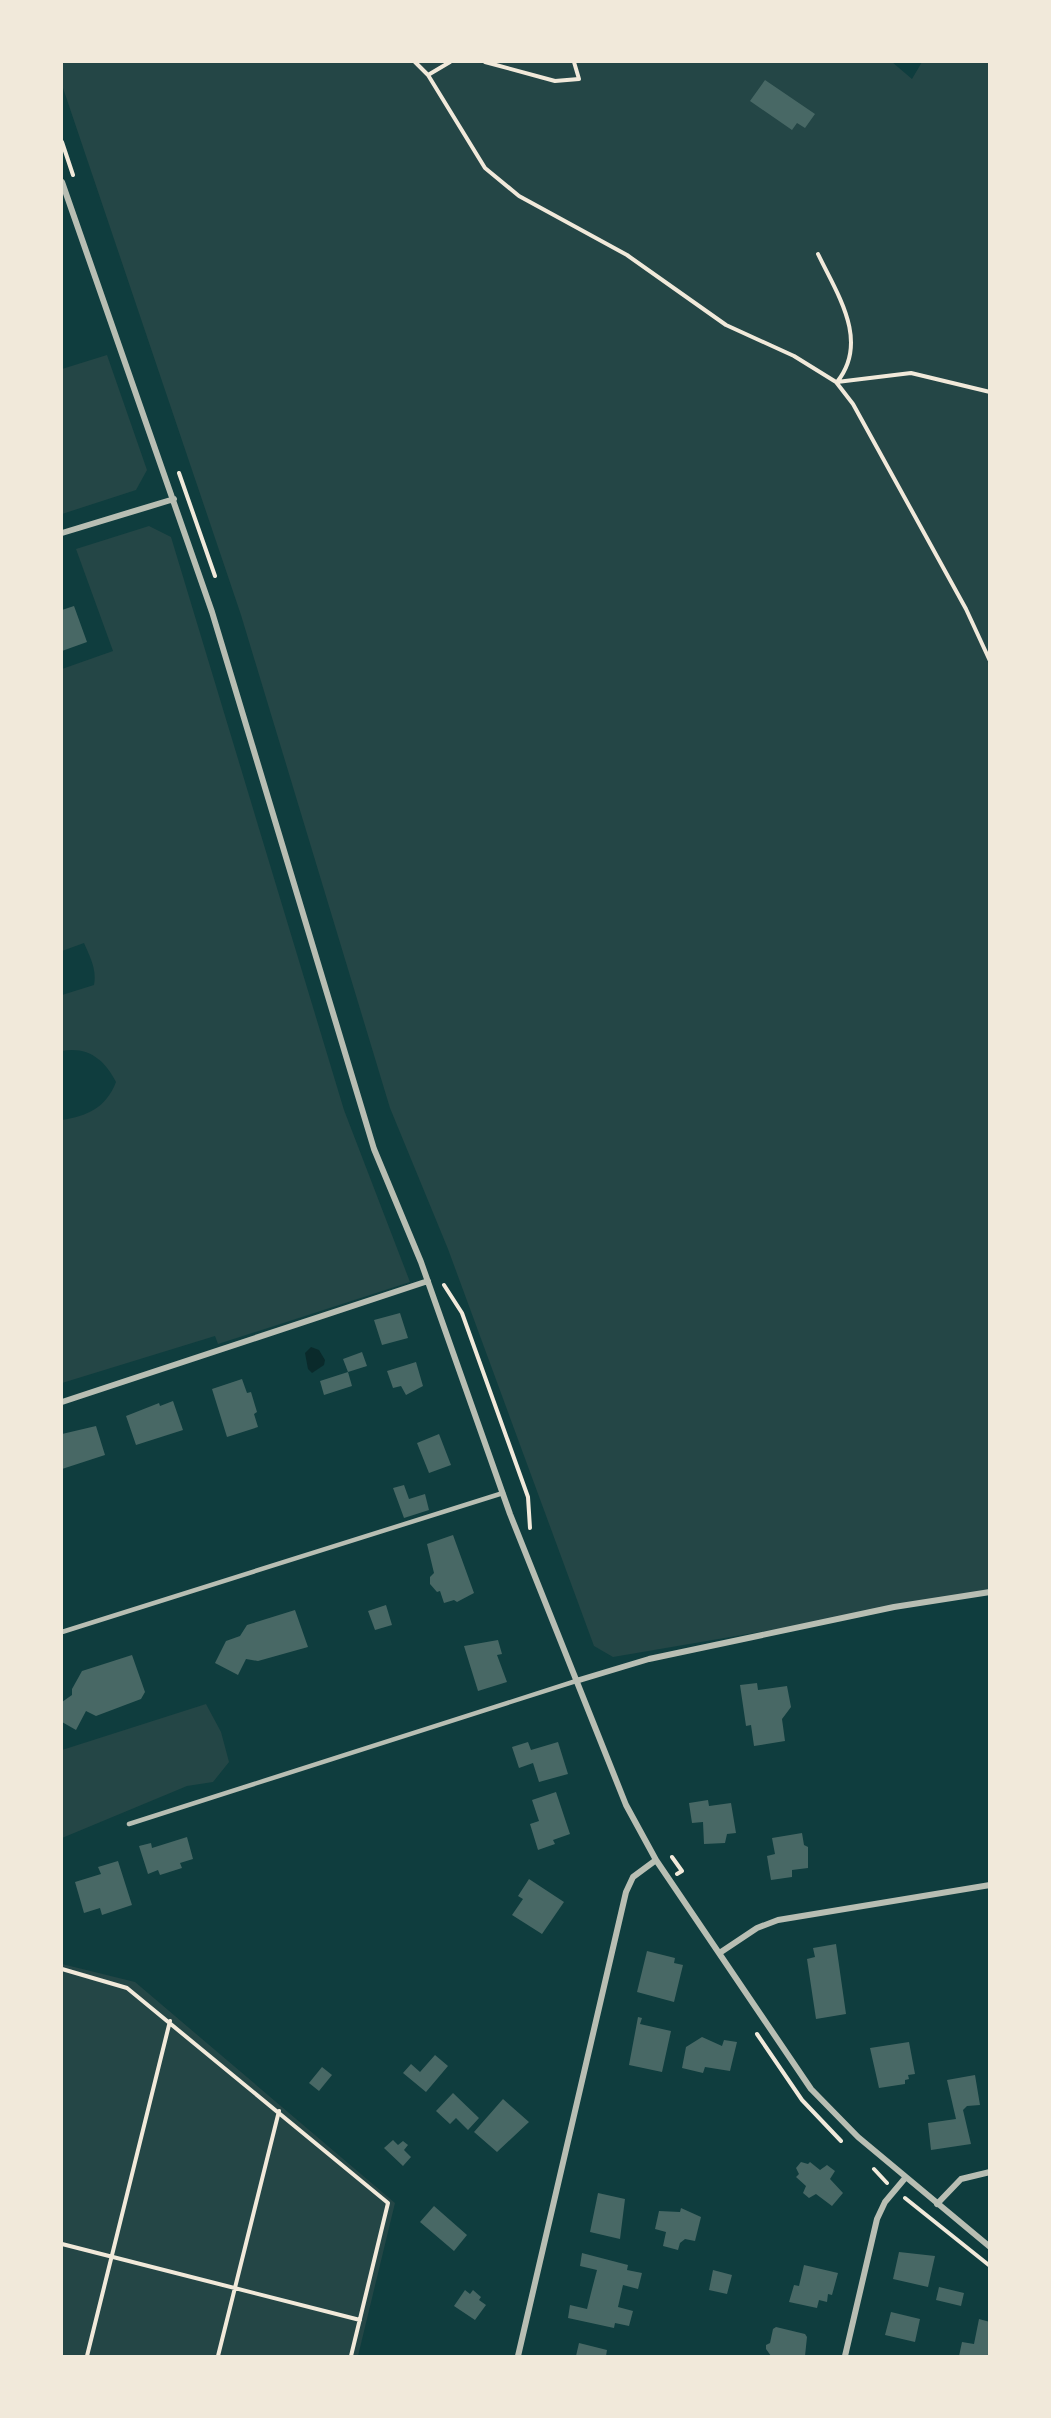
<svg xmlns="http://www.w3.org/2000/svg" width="1051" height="2418" viewBox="0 0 1051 2418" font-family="Signika,sans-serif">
  <rect width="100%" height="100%" fill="#0f3d3e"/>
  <path fill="#244646" d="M62 62H892L912 79 922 62H989V1593L613 1657 594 1646 448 1249 390 1108 241 615 62 85Z
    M107 355 147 470 136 490 62 514V369Z
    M149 526 171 537 344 1110 410 1282 218 1344 215 1336 62 1383V1120C87 1116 106 1108 116 1082 105 1060 88 1046 62 1051V995L94 985C97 969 90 957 84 943L62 951V669L113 651 76 549Z
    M206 1704 221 1732 229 1762 213 1782 187 1786 62 1838V1750Z
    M62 1964 135 1982 395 2203 358 2356H62Z"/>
  <path fill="#0a2a2b" d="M311 1347 319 1350 325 1360 324 1365 312 1373 308 1369 305 1353Z"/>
  <path fill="#486865" d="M765 80 815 114 805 128 797 123 792 130 750 101Z
    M74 606 87 642 62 651V610Z
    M400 1313 408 1338 382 1345 374 1320Z
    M362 1352 367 1366 348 1372 343 1359Z
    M416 1362 423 1386 406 1395 401 1386 393 1388 387 1371Z
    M348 1372 352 1386 324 1395 320 1381Z
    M242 1379 247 1393 251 1392 257 1412 254 1414 258 1427 227 1437 212 1389Z
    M173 1401 183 1430 136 1445 126 1416 159 1403 160 1406Z
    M96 1426 105 1455 62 1469V1434Z
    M439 1434 451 1465 429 1473 417 1443Z
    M404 1485 409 1499 425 1494 429 1510 404 1518 393 1488Z
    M453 1535 474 1593 457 1602 454 1600 444 1603 440 1591 437 1592 430 1584V1577L434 1573 427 1544Z
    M386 1605 392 1625 375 1630 368 1611Z
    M295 1610 308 1647 258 1661 246 1659 238 1675 215 1663 226 1641 240 1636 247 1625Z
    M498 1640 502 1654 497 1655 507 1682 478 1691 464 1646Z
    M132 1655 145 1692 141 1699 96 1716 86 1711 76 1730 62 1722V1702L72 1695V1689L82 1671Z
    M757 1683 758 1690 787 1686 791 1707 782 1719 785 1741 754 1746 751 1725 746 1726 740 1685Z
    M528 1742 531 1750 558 1742 568 1774 539 1782 533 1763 519 1768 512 1747Z
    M556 1792 570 1834 553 1840 555 1844 538 1850 530 1824 539 1821 532 1800Z
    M708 1800 709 1806 731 1803 736 1833 727 1834 725 1843 704 1844 703 1822 692 1823 689 1803Z
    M802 1833 804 1845 808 1847V1868L792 1870V1877L771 1880 767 1856 775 1854 772 1838Z
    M187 1837 193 1859 180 1863 182 1868 160 1875 158 1870 148 1874 139 1846 151 1843 152 1848Z
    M118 1861 132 1905 102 1915 100 1908 84 1913 75 1882 101 1874 98 1867Z
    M529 1879 564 1902 542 1934 512 1915 523 1899 518 1896Z
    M836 1944 846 2014 816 2019 807 1959 815 1957 813 1948Z
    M647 1951 675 1958 674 1963 683 1965 674 2002 637 1992Z
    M638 2017 642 2018 640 2024 671 2031 662 2072 629 2065Z
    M702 2037 722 2046 724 2040 737 2042 730 2071 705 2067 703 2073 682 2068 686 2047Z
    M909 2042 915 2074 908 2075 909 2079 905 2080V2084L879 2088 870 2048Z
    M435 2055 448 2066 426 2092 403 2073 411 2064 420 2072Z
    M322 2067 332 2075 319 2091 309 2083Z
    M975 2075 980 2105 967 2106 963 2110 971 2144 931 2150 928 2123 956 2119 947 2080Z
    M453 2093 479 2118 468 2130 456 2118 450 2124 436 2111Z
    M503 2099 529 2122 497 2152 474 2132Z
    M393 2140 398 2145 403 2141 408 2145 404 2150 411 2157 403 2166 384 2148Z
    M801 2162 808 2164 810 2162 820 2170 827 2165 835 2171 830 2179 843 2193 832 2206 816 2194 809 2198 803 2193 806 2186 796 2177 799 2174 796 2168Z
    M598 2193 625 2199 620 2239 590 2232Z
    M434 2206 467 2235 454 2251 420 2222Z
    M681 2208 701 2217 695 2241 685 2239 680 2243 678 2250 663 2246 666 2232 655 2229 659 2211 680 2212Z
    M899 2252 935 2256 928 2287 893 2279Z
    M582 2253 628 2265 627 2270 642 2273 638 2289 623 2285 618 2307 633 2311 629 2326 615 2323 614 2328 568 2318 570 2305 587 2309 592 2289 597 2270 580 2266Z
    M804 2265 838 2273 832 2295 828 2294 827 2302 819 2300 817 2308 789 2302 794 2285 799 2286Z
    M713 2270 732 2275 727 2294 709 2290Z
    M939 2287 964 2293 961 2306 936 2300Z
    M465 2290 470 2294 473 2290 481 2297 479 2300 486 2305 475 2320 454 2306Z
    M891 2312 920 2319 915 2342 885 2335Z
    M979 2319 990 2322V2356H959L962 2342 974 2344Z
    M776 2327 805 2334 807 2337 805 2356H771L766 2349V2345L770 2343 773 2329Z
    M579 2343 607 2350 606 2356H576Z"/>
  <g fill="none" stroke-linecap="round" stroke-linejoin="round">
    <path stroke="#f1e9da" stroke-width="4" d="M415 62 428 75 485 168 519 196 627 255 726 325 794 356 836 382 853 404 966 609 990 661
      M485 62 555 81 579 79 574 62
      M428 75 450 62
      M62 142 73 175
      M818 254C837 294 870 341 837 382
      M837 382 911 373 990 392
      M179 473 215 576
      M444 1285 462 1313 528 1497 530 1528
      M672 1857 682 1871 677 1874
      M62 1969 127 1988 388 2203 351 2356
      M757 2034 802 2100 841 2141
      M874 2169 887 2183
      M905 2198 990 2266
      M62 2244 360 2320
      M87 2356 170 2021
      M218 2356 279 2111"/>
    <path stroke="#b8beb3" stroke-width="4.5" d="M62 1632 503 1493
      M129 1824 576 1681"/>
    <path stroke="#b8beb3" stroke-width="6" d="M62 182 212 612 374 1149 421 1262 510 1514 626 1805 656 1860 811 2089 858 2137 990 2247
      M62 533 174 499
      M62 1402 428 1281
      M576 1681 649 1659 894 1607 990 1592
      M721 1952 757 1928 778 1920 990 1885
      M937 2204 961 2179 990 2172
      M518 2356 626 1892 633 1877 656 1860
      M845 2356 877 2219 885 2202 906 2177"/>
  </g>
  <rect width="1051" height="2418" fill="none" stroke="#f1e9da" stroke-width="126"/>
</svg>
